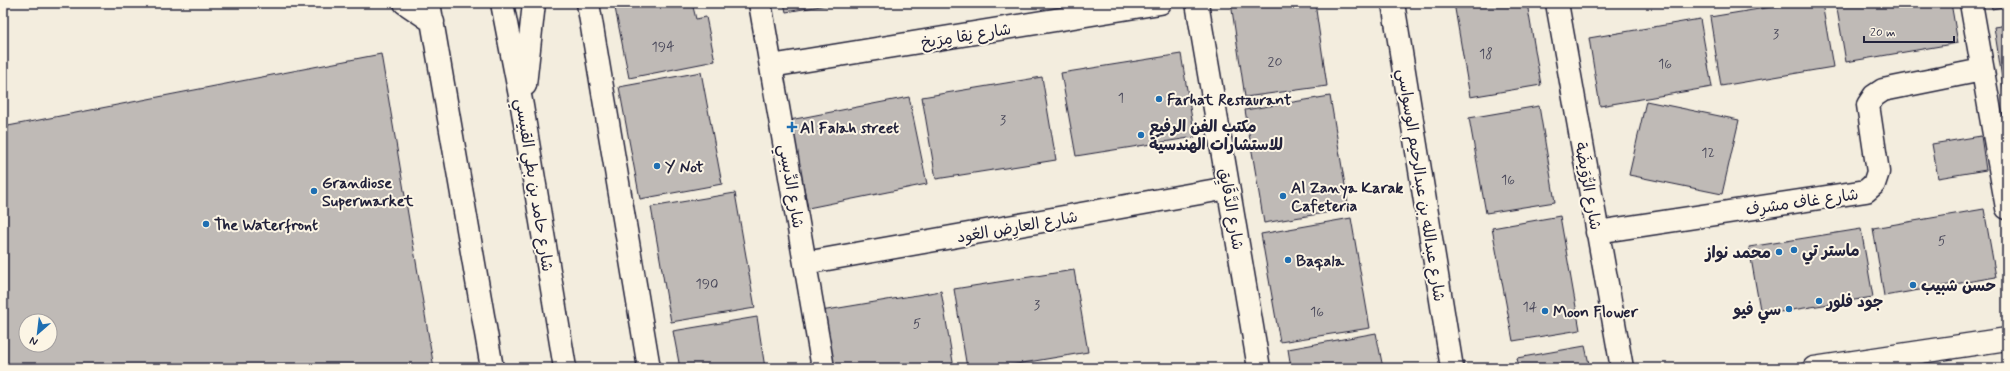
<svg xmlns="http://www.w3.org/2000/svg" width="2010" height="371" viewBox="0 0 2010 371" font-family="Mynerve,'Playpen Sans Arabic',sans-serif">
  <rect width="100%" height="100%" fill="#f3edde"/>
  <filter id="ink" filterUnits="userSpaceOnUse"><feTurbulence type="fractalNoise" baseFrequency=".025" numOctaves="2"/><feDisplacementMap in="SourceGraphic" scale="8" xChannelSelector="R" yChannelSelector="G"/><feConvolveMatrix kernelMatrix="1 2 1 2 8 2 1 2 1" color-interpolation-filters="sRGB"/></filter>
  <g filter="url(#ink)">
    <path fill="#bfbab6" stroke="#22223b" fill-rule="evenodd" d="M614 3H692L696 19 706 17 715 61 629 78Z
      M784 3H838L786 12Z
      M1231 3H1315L1327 86 1245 97Z
      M1454 3H1527L1541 85 1470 97Z
      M1796 3H1822L1833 67 1721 86 1710 17Z
      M1836 3H1951L1958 43 1846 62Z
      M1991 3H2007V6L1992 9Z
      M1700 19 1712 87 1600 106 1589 38Z
      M2007 25V110L1994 27Z
      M381 54 434 368H3V127ZM26 321H50V345H26Z
      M1181 54 1195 137 1076 156 1061 73Z
      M701 72 722 184 640 199 619 87Z
      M1042 77 1056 160 936 179 922 97Z
      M1330 96 1349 209 1264 223 1245 110Z
      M909 97 927 184 808 208 790 120Z
      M1646 101 1739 120 1722 194 1629 175Z
      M1539 106 1555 202 1486 213 1469 118Z
      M1981 136 1986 170 1938 178 1932 144Z
      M735 193 755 308 671 322 651 207Z
      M1984 209 1996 277 1884 296 1873 228Z
      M1560 216 1580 330 1513 341 1492 228Z
      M1351 218 1370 328 1280 342 1261 234Z
      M1861 229 1873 297 1761 315 1749 247Z
      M1074 270 1088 352 993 368H967L954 289Z
      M941 291 954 368H831L821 311Z
      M757 317 765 368H680L673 331Z
      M1376 333 1383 368H1291L1288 349Z
      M1585 346 1590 368H1519L1517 358Z"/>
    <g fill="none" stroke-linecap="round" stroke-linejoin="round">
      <defs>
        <path id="minor" d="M588 3 649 368
          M760 3 823 368
          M1197 3 1259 368
          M1393 3 1452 368
          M1557 3 1622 368
          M1971 3 2007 208
          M771 66 1160 3
          M1597 232 1866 191 1874 184 1878 172 1868 105 1874 96 1883 90 1982 70
          M805 263 1228 188
          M1814 368 2007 339"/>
        <path id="major" d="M405 3 433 22
          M429 3 492 368
          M502 3 522 106 565 368
          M525 85 534 3"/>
      </defs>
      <use href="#minor" stroke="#22223b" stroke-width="25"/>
      <use href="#major" stroke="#22223b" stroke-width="25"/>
      <use href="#minor" stroke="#fcf5e5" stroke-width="22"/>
      <use href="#major" stroke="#fcf5e5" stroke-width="22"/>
    </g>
  </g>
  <g fill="#1f6fb2" stroke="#fcf5e5" stroke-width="1.5">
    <circle cx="1159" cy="99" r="4"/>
    <path d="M790 121h4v4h4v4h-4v4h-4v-4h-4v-4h4z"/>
    <circle cx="1141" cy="135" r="4"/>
    <circle cx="657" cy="166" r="4"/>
    <circle cx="314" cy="191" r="4"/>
    <circle cx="1283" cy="196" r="4"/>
    <circle cx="206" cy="224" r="4"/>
    <circle cx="1794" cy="250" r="4"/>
    <circle cx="1779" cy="252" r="4"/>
    <circle cx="1288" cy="260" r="4"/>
    <circle cx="1913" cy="285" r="4"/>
    <circle cx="1819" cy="301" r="4"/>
    <circle cx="1789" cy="309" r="4"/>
    <circle cx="1545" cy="311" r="4"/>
  </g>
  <g text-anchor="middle" stroke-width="4" stroke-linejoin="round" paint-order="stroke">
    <g font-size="14" fill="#49485a">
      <text x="1776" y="38">3</text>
      <text x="663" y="51">194</text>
      <text x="1486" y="58">18</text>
      <text x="1275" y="66">20</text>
      <text x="1665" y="68">16</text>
      <text x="1121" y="102">1</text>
      <text x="1003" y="124">3</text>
      <text x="1708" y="157">12</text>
      <text x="1508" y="184">16</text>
      <text x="1942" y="245">5</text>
      <text x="707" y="288">190</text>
      <text x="1037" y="309">3</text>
      <text x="1530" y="311">14</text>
      <text x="1317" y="316">16</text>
      <text x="917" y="328">5</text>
    </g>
    <g font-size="16" fill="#22223b" stroke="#fcf5e5">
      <text transform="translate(966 35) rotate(-9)" y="6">شارع نِقا مِرَيخ</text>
      <text transform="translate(535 185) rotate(81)" y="6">شارع حامد بن بطي القبيسي</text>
      <text transform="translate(1422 185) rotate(81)" y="6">شارع عبدالله بن عبدالرحيم الوسواسي</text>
      <text transform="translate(792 186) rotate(80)" y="6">شارع الدِّبسِي</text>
      <text transform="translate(1589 186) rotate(80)" y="6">شارع الرُّوَيضَة</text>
      <text transform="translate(1802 201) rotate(-8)" y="6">شارع غاف مشرِف</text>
      <text transform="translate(1232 209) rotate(80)" y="6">شارع الدَّقَايِق</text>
      <text transform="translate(1017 226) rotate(-10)" y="6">شارع العارِض العُود</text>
    </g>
    <g font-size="16" font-weight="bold" fill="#22223b" stroke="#fcf5e5" text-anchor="start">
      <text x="1167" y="105">Farhat Restaurant</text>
      <text x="1149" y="132">مكتب الفن الرفيع<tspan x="1149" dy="18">للاستشارات الهندسية</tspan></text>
      <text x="800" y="133">Al Falah street</text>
      <text x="665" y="172">Y Not</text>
      <text x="322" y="188">Grandiose<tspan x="322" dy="18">Supermarket</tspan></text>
      <text x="1291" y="193">Al Zanya Karak<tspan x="1291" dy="18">Cafeteria</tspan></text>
      <text x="214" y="230">The Waterfront</text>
      <text x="1802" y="256">ماستر تي</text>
      <text x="1771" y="258" text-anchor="end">محمد نواز</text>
      <text x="1296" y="266">Baqala</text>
      <text x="1921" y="291">حسن شبيب</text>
      <text x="1827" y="307">جود فلور</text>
      <text x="1781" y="315" text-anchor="end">سي فيو</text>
      <text x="1553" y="317">Moon Flower</text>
    </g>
  </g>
  <rect width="2010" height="371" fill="none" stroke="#fcf5e5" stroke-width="16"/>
  <rect x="8" y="8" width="1994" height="355" fill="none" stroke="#22223b" stroke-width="1.5" filter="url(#ink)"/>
  <g transform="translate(38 333) rotate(208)"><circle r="19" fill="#fcf5e5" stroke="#a5a1a1"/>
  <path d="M0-3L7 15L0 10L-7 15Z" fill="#1f6fb2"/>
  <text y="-6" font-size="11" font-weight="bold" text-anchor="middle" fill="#22223b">N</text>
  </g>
  <path d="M1864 36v6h90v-6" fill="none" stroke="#22223b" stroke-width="2"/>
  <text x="1870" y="36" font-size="12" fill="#22223b" stroke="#fcf5e5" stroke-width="3" paint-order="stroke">20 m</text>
</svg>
